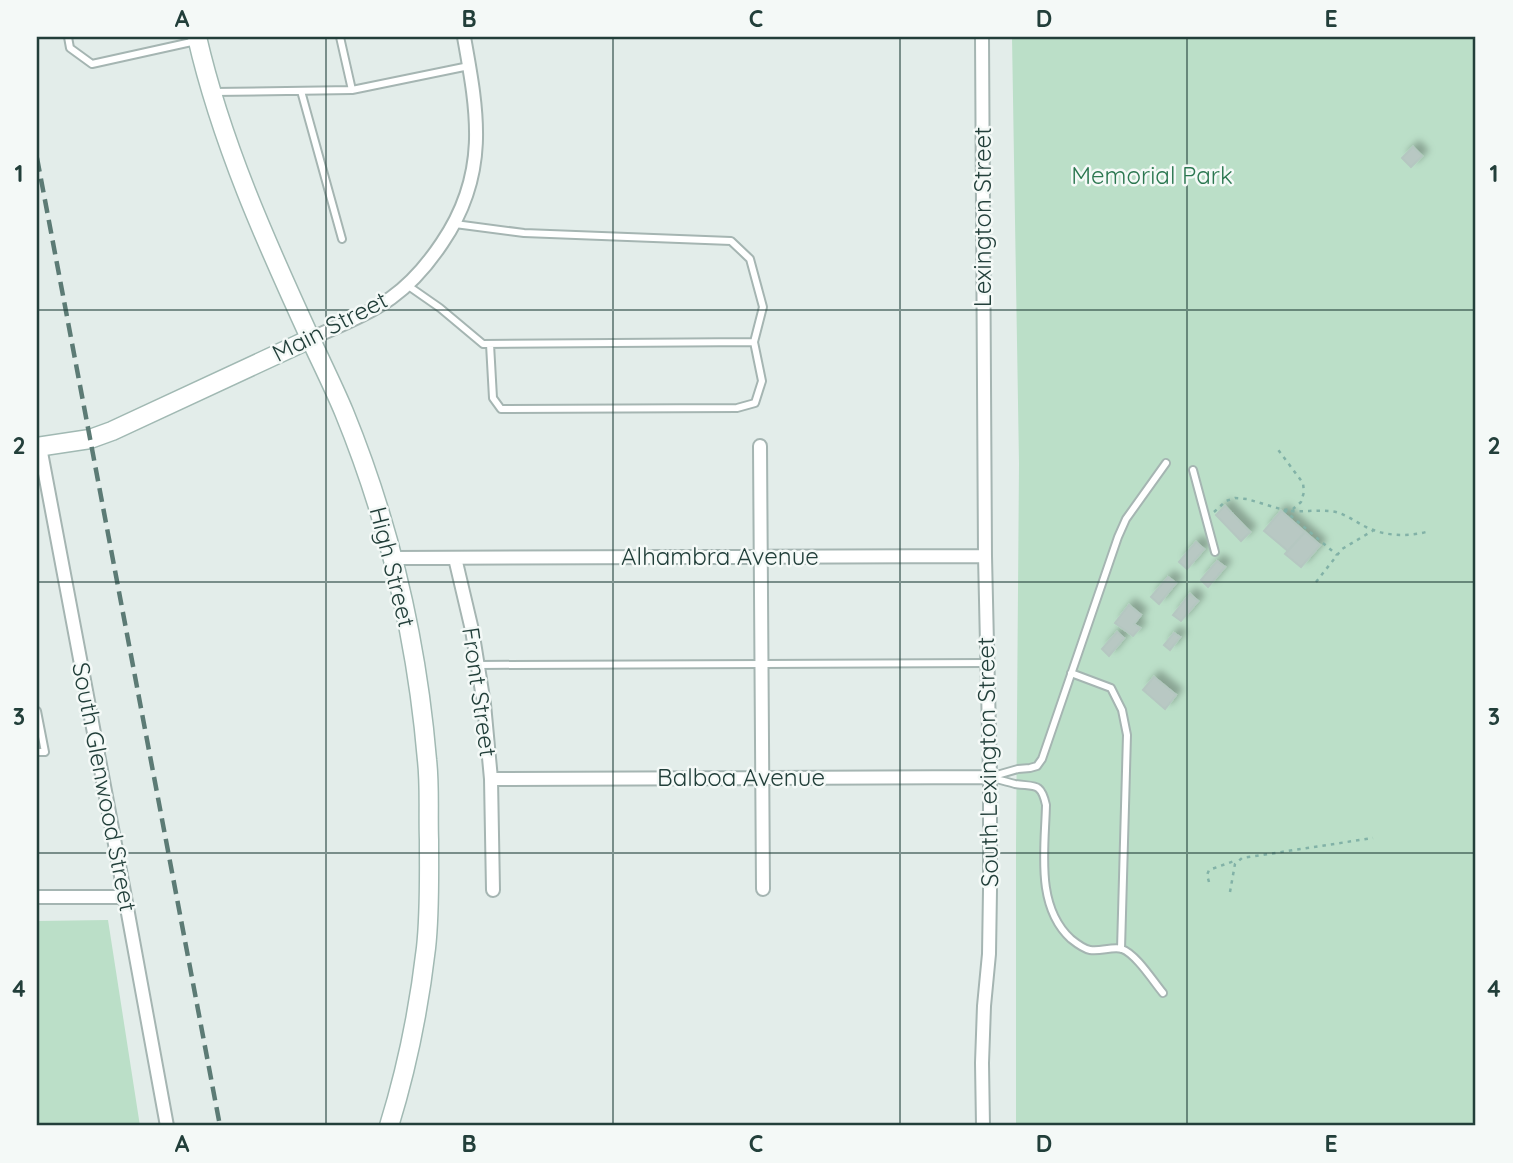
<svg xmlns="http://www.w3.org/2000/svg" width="1513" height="1163" viewBox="0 0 1513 1163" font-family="Quicksand,sans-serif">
  <defs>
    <filter id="shadow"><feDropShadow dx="6" dy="-6" stdDeviation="3.5" flood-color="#0004"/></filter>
  </defs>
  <rect width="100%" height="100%" fill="#e3edea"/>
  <path fill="#bbdfc8" d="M1012 37H1476V1126H1016V847L1019 464Z
    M108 920 140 1126H37V921Z"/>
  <path fill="#b8c8c3" stroke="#b5c7c1" stroke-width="2" filter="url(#shadow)" d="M1413 147 1422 156 1411 167 1402 158Z
    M1225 506 1250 532 1241 541 1216 515Z
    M1281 511 1305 532 1288 551 1264 531Z
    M1305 532 1320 545 1301 567 1285 554Z
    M1196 542 1204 549 1187 569 1179 562Z
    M1217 561 1225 567 1208 587 1201 580Z
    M1168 577 1176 583 1159 604 1151 597Z
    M1190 594 1198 601 1181 621 1173 615Z
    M1129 605 1141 615 1134 624 1140 628 1133 636 1115 623Z
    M1117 632 1124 638 1109 656 1102 649Z
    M1174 633 1180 637 1170 650 1164 645Z
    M1154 677 1176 695 1165 709 1143 690Z"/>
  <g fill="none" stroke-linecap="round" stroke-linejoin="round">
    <defs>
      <path id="service" d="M68 37 70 48 92 64 196 41
        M340 37 352 90
        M301 91 342 239
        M213 92 352 90 469 66
        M407 285 440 308 483 344 754 342 763 307 750 259 731 241 524 233 455 224
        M490 344 493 398 501 409 737 408 755 403 762 381 754 342
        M1193 470 1215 552
        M478 665 987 663
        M1071 673 1111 688 1122 710 1127 735 1121 949
        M37 711 45 752H37
        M990 777 1018 769 1030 768 1037 766 1042 759 1118 537 1126 519 1166 463
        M992 778C1000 780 1008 782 1015 784 1035 787 1041 782 1046 805 1045 849 1035 906 1071 939 1076 943 1084 949 1090 950 1100 952 1113 946 1122 949 1136 954 1153 981 1163 993"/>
      <path id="minor" d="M982 37 985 556 990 777V890L989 954 984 1006 982 1063 983 1126
        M310 339C338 326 367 315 391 298 412 283 428 264 442 243 489 174 478 114 464 37
        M760 446 763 889
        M40 447 125 897 167 1126
        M392 558 985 556
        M455 558 472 630 484 704 491 779 493 890
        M491 779 990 777
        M37 897H125"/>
      <path id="secondary" d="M197 37C221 142 266 242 311 340 322 364 334 388 344 412 389 522 417 642 427 760 430 786 428 813 429 840 429 876 430 912 426 948 419 1008 407 1068 389 1126
        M37 447 90 439 112 431 310 339"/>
    </defs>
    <use href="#service" stroke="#a5b5b2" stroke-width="10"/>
    <use href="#minor" stroke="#a5b5b2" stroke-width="16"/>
    <use href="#secondary" stroke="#a1b9b3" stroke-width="21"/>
    <path stroke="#82b2a7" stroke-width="2.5" stroke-dasharray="3.5 5" stroke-linecap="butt" d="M1284 510 1337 555
      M1291 511C1306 512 1321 509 1336 512 1347 515 1356 522 1366 527 1385 536 1406 537 1426 532
      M1214 512 1226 501 1235 498 1247 499 1284 510 1293 509 1301 502 1304 492 1303 483 1276 447
      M1316 582 1342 549 1374 530
      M1209 882 1207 875 1209 870 1237 860
      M1230 892 1235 864 1242 858 1373 838"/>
    <use href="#service" stroke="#fff" stroke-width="6"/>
    <use href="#minor" stroke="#fff" stroke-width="12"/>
    <use href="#secondary" stroke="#fff" stroke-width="18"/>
    <path stroke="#5c7b75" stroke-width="4.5" stroke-dasharray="14 7" stroke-linecap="butt" d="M37 158 220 1126"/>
  </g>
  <path fill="none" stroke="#223f3a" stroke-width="2" stroke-opacity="0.55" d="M326 37V1126M613 37V1126M900 37V1126M1187 37V1126M37 310H1476M37 582H1476M37 853H1476"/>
  <g text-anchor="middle" stroke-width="5" stroke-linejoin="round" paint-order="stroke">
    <g font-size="24" fill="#2b7750" stroke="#f4f9f7">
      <text x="1152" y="184">Memorial Park</text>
    </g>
    <g font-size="24" fill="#223f3a" stroke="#f4f9f7">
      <text transform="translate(983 217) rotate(-90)" y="8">Lexington Street</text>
      <text transform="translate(330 327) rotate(-27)" y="8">Main Street</text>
      <text x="720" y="565">Alhambra Avenue</text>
      <text transform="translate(392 567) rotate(76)" y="8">High Street</text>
      <text transform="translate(479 692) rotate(82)" y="8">Front Street</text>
      <text transform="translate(988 762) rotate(-91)" y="8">South Lexington Street</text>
      <text x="741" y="786">Balboa Avenue</text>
      <text transform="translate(104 787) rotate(79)" y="8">South Glenwood Street</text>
    </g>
  </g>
  <rect width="1513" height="1163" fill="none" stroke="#f4f9f7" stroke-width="77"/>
  <rect x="38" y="38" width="1436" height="1086" fill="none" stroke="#223f3a" stroke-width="2.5"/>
  <g font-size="23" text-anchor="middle" font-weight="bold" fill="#223f3a">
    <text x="182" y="27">A</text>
    <text x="469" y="27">B</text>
    <text x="756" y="27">C</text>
    <text x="1044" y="27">D</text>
    <text x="1331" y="27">E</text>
    <text x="19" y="182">1</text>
    <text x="1494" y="182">1</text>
    <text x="19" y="454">2</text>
    <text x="1494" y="454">2</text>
    <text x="19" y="725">3</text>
    <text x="1494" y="725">3</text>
    <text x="19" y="997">4</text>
    <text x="1494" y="997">4</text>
    <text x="182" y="1152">A</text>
    <text x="469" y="1152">B</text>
    <text x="756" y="1152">C</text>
    <text x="1044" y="1152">D</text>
    <text x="1331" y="1152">E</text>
  </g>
</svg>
